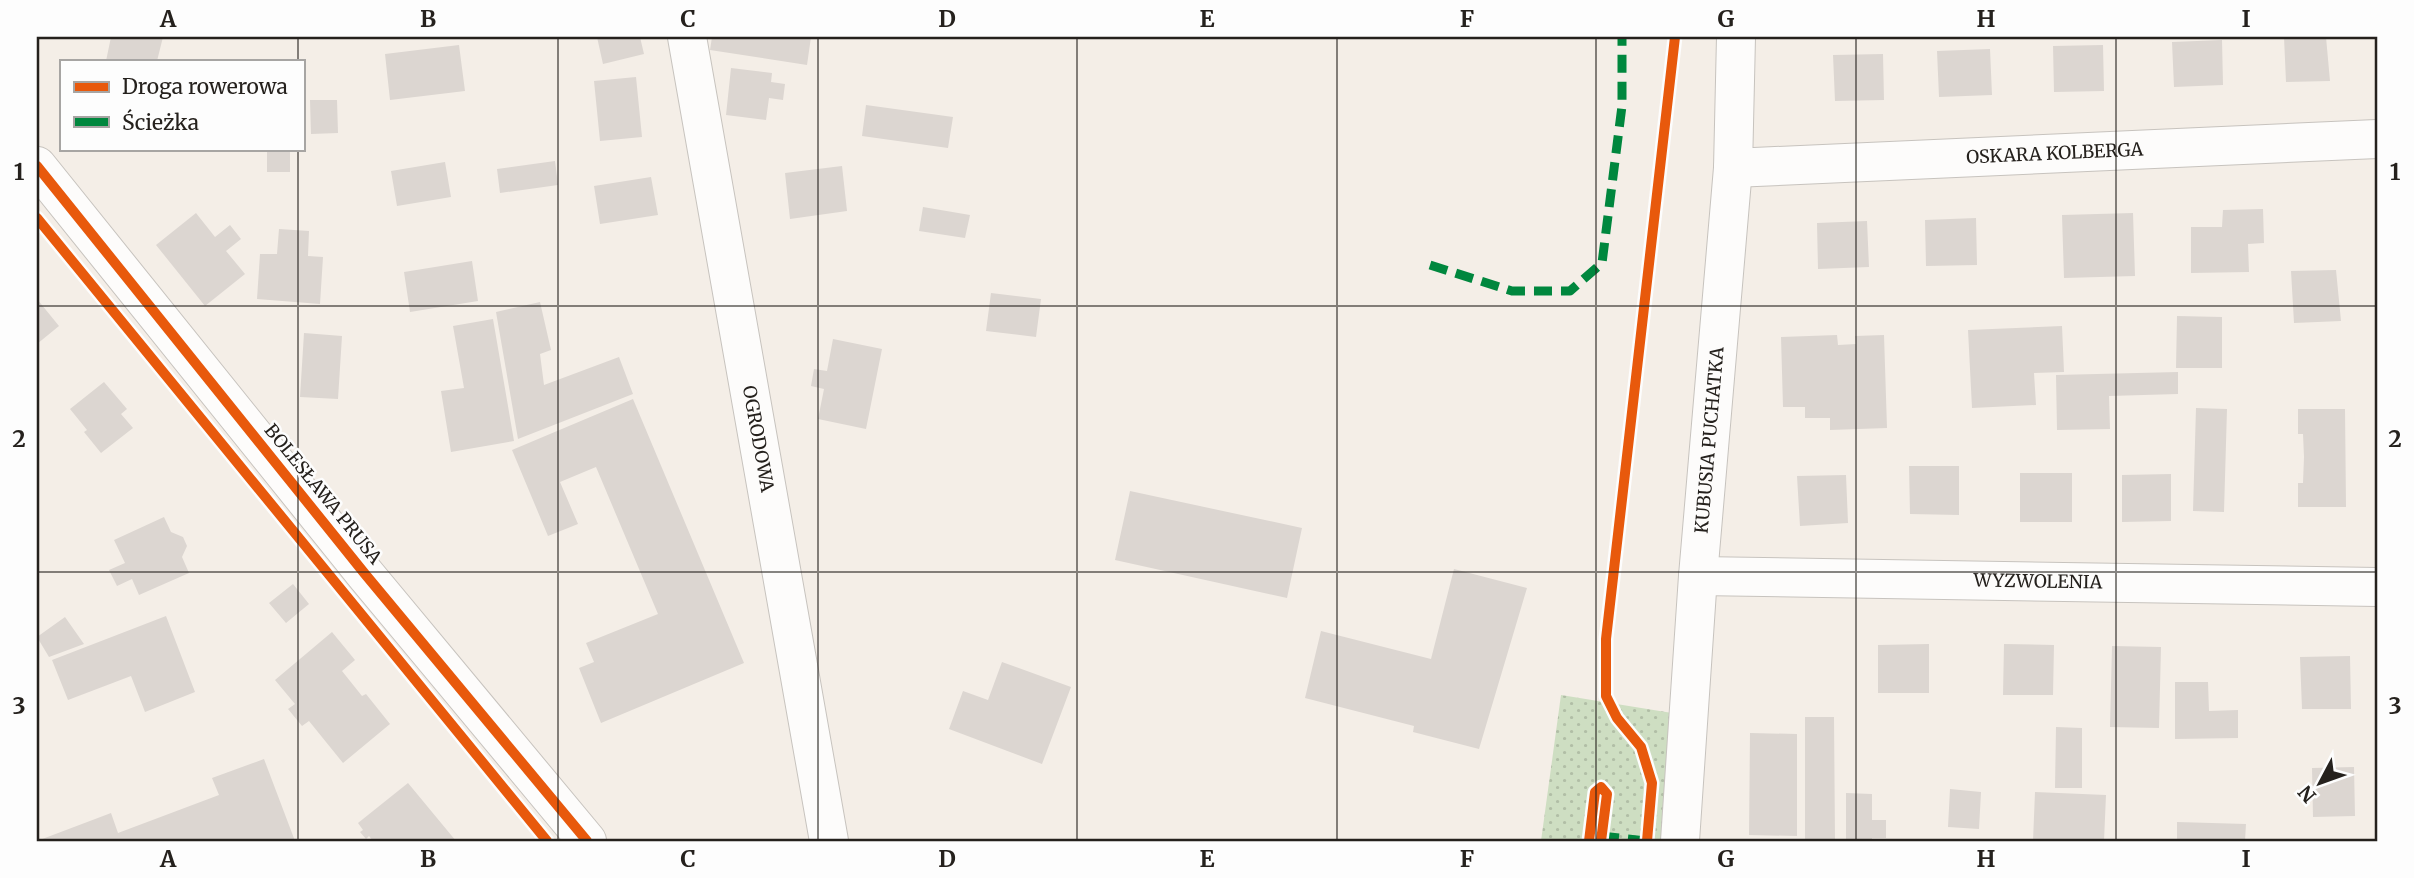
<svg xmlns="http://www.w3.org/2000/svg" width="2414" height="878" viewBox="0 0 2414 878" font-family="Merriweather,serif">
  <defs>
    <pattern id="grass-dots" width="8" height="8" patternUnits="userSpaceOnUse" patternTransform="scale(1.75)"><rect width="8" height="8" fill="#cedec2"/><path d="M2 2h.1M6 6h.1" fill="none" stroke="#b1bea6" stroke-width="1.8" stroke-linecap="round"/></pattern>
  </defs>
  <rect width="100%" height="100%" fill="#f4eee7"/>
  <path fill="url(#grass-dots)" d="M1561 695 1672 713 1661 841H1541Z"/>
  <path fill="#dcd6d1" d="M111 37H163L157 61H106Z
    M597 37H640L644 54 603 64Z
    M712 37H811L807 65 710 50Z
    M2284 37H2326L2330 81 2286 82Z
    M2222 40 2223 85 2174 87 2172 42Z
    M459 45 465 91 390 100 385 54Z
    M2103 45 2104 91 2054 92 2053 46Z
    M1990 49 1992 95 1939 97 1937 51Z
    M1883 54 1884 100 1835 101 1833 55Z
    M731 68 772 73 771 82 785 84 783 100 769 98 766 120 726 115Z
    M636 77 642 137 600 141 594 81Z
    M310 100H337L338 133 311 134Z
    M866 105 953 117 948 148 862 136Z
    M267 149H290V172H267Z
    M555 161 558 185 500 193 497 169Z
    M445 162 451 197 397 206 391 171Z
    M842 166 847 211 790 219 785 173Z
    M651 177 658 215 600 224 594 186Z
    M923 207 970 215 965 238 919 231Z
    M2263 209 2264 243 2248 244 2249 272 2191 273V227H2222L2223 210Z
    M196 213 215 237 230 225 241 239 226 251 245 274 205 306 156 245Z
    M2133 213 2135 276 2064 278 2062 215Z
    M1976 218 1977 265 1926 266 1925 220Z
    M1867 221 1869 267 1818 269 1817 223Z
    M279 229 309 231 308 256 323 257 320 304 257 299 260 254H277Z
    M472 261 478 301 410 312 404 272Z
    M2336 270 2341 321 2294 323 2291 271Z
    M991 293 1041 299 1036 337 986 331Z
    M37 299 59 326 37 344Z
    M540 302 551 350 540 354 544 385 619 357 633 394 518 439 496 312Z
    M2177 316 2222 317V368H2176Z
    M493 319 514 441 451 452 441 391 464 388 453 326Z
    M2062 326 2064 372 2034 373 2036 405 1972 408 1968 330Z
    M304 333 342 336 338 399 300 397Z
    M1837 335 1838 345 1856 344 1855 336 1884 335 1887 428 1830 430V418H1805V407H1783L1781 337Z
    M833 339 882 349 866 429 818 419 824 389 811 386 814 369 827 371Z
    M2178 372V394L2109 396 2110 429 2057 430 2056 375Z
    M104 382 127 409 121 414 133 428 101 453 84 432 87 430 70 409Z
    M633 399 744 663 601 723 579 668 594 662 586 643 658 614 596 467 560 482 578 524 548 536 512 450Z
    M2196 408 2227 409 2224 512 2193 511Z
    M2298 409H2345L2346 507H2298V483H2303L2304 457 2303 434H2298Z
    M1909 466H1959V515L1910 514Z
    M2020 473H2072V522H2020Z
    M2171 474V521L2122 522V475Z
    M1846 475 1848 523 1800 526 1797 476Z
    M1130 491 1302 528 1287 598 1115 560Z
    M164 517 171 532 183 537 187 546 182 557 189 573 139 595 132 579 117 586 109 570 125 563 114 540Z
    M1454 569 1527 588 1479 749 1413 732 1414 726 1305 698 1321 631 1431 659Z
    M293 584 309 604 286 623 269 603Z
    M166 616 195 692 145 712 131 676 68 700 52 660Z
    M65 617 84 644 49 657 37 637Z
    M332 632 355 660 342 671 362 696 366 694 390 724 343 763 309 721 302 726 288 709 295 704 275 680Z
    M1929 644V693H1878V645Z
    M2004 644 2054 645 2053 695H2003Z
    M2112 646 2161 647 2159 728 2110 727Z
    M2350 656 2351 709H2302L2300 657Z
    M1002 662 1071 687 1042 764 949 729 963 691 988 700Z
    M2175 682H2208L2209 711 2238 710V738L2175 739Z
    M1805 717H1834L1835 841H1805Z
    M2056 727 2082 728V788H2055Z
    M1750 733 1797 734V836L1749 835Z
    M264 759 295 841H37L111 813 118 833 219 795 212 778Z
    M2354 767 2355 816 2313 817 2312 768Z
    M408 783 456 841H373L369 836 366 839 360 832 363 830 358 823Z
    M1950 789 1981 792 1979 829 1948 827Z
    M2035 792 2106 795 2104 841H2033Z
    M1846 793 1872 794V820H1886V838H1872V841H1846Z
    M2177 822 2246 824 2245 841H2177Z"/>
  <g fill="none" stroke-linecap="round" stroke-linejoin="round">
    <defs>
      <g id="minor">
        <path id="s1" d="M687 37 829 841"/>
        <path d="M37 166 365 574 587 841"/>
        <path id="s2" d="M1733 168 2377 139"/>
        <path id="s3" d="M1698 576 2377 587"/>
        <path id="s4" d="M1680 841 1698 576 1733 168 1736 37"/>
      </g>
    </defs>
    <use href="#minor" stroke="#c7c3be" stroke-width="40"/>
    <use href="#minor" stroke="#fdfcfb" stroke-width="38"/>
    <path stroke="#00873e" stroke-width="9" stroke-dasharray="18 9" stroke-linecap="butt" d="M1430 265 1512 291H1570L1602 263 1622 106V37
      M1601 836 1647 841 1648 835"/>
    <defs>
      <path id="cycleway" d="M37 166 365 574 587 841
        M37 218 547 841
        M1589 841 1595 792 1601 787 1607 794 1601 841
        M1647 841 1652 783 1641 747 1617 718 1606 696V639L1675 37"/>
    </defs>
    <use href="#cycleway" stroke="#fdfdfd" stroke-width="15"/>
    <use href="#cycleway" stroke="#e8590c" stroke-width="10"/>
  </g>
  <path fill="none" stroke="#25211d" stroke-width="2" stroke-opacity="0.55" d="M298 37V61M558 37V841M818 37V841M1077 37V841M1337 37V841M1596 37V841M1856 37V841M2116 37V841M298 149V841M37 306H2377M37 572H2377"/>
  <g text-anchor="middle" stroke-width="5" stroke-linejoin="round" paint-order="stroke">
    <g font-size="18" fill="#25211d" stroke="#fdfdfd">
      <text dy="6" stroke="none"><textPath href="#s2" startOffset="322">OSKARA KOLBERGA</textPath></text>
      <text dy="6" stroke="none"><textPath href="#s1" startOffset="408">OGRODOWA</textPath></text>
      <text dy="6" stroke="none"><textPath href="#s4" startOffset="402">KUBUSIA PUCHATKA</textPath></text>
      <text transform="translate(323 494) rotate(51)" y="6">BOLESŁAWA PRUSA</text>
      <text dy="6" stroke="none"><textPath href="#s3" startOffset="340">WYZWOLENIA</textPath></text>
    </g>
  </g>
  <rect width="2414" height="878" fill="none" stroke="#fdfdfd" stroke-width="77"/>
  <rect x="60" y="60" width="245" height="91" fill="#fdfdfd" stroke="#a7a5a3" stroke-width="2"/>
  <rect x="74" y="82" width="35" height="10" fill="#e8590c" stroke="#a7a5a3" stroke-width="2"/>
  <text x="122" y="94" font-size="21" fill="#25211d">Droga rowerowa</text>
  <rect x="74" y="117" width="35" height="10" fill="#00873e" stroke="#a7a5a3" stroke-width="2"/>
  <text x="122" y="130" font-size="21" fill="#25211d">Ścieżka</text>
  <g transform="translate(2320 783) rotate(229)" stroke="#fdfdfd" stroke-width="5" paint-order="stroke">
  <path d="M0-5L12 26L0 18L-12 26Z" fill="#25211d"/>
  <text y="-10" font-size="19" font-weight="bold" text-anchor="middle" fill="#25211d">N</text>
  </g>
  <rect x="38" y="38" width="2338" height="802" fill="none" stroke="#25211d" stroke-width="2.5"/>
  <g font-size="23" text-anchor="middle" font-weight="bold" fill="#25211d">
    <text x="168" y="27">A</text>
    <text x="428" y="27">B</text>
    <text x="688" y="27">C</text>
    <text x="947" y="27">D</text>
    <text x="1207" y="27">E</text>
    <text x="1467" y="27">F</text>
    <text x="1726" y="27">G</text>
    <text x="1986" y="27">H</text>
    <text x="2246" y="27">I</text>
    <text x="19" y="180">1</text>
    <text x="2395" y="180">1</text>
    <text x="19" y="447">2</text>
    <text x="2395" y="447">2</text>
    <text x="19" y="714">3</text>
    <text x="2395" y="714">3</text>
    <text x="168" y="867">A</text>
    <text x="428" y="867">B</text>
    <text x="688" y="867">C</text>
    <text x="947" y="867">D</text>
    <text x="1207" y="867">E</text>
    <text x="1467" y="867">F</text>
    <text x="1726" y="867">G</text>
    <text x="1986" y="867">H</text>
    <text x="2246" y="867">I</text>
  </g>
</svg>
